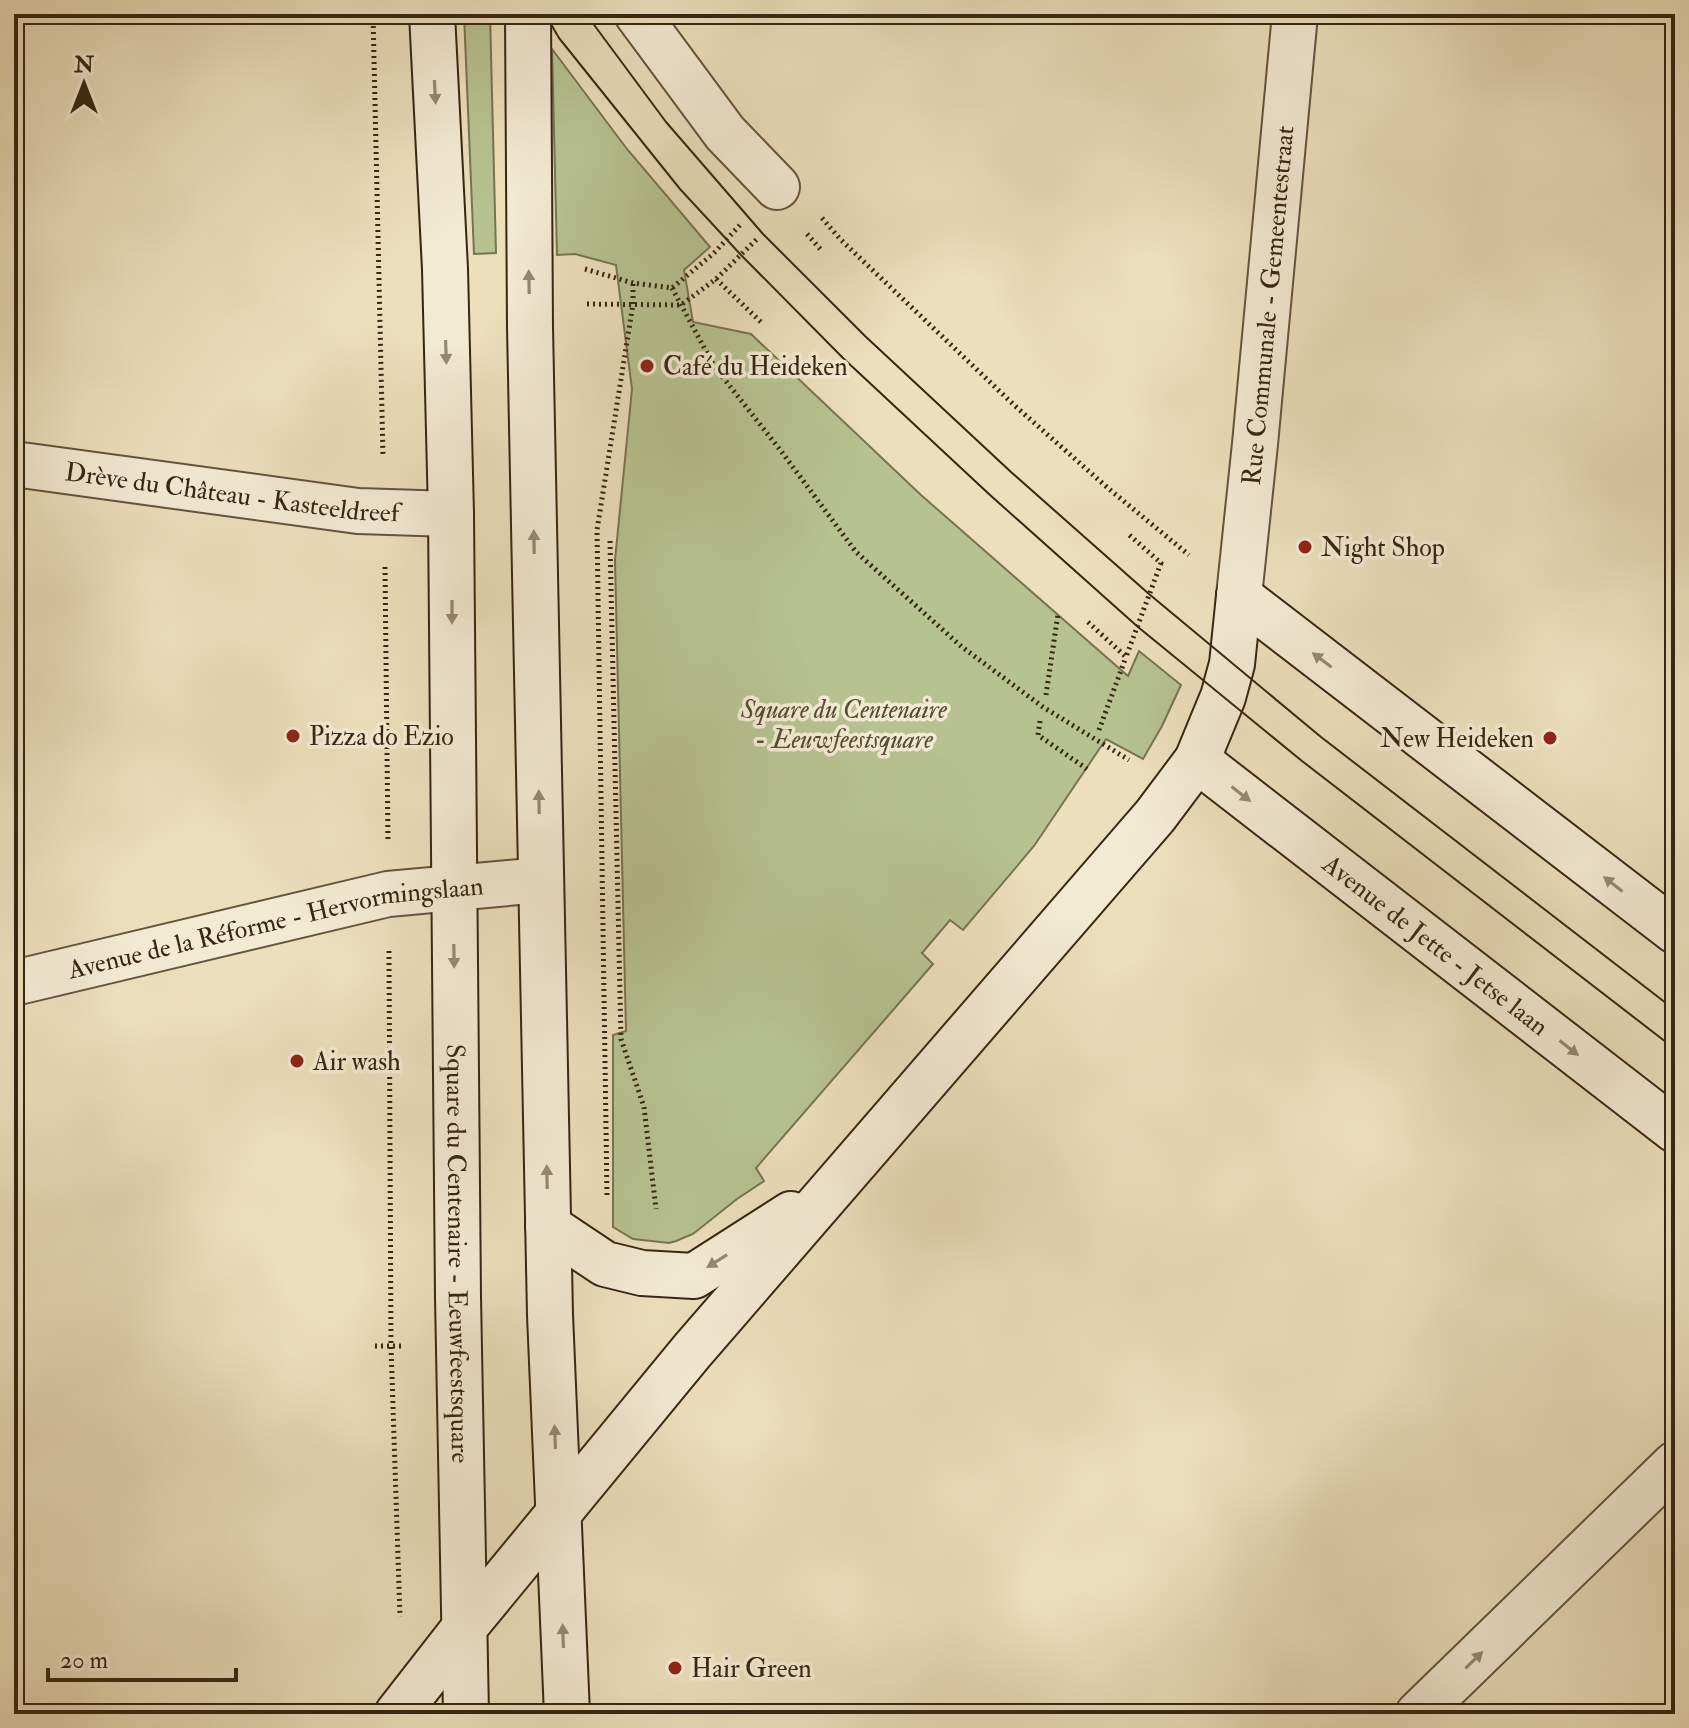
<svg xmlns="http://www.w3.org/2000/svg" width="1689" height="1728" viewBox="0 0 1689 1728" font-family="'IM FELL Double Pica',serif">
  <rect width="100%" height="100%" fill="#ecdfbc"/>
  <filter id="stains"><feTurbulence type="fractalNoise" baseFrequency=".0025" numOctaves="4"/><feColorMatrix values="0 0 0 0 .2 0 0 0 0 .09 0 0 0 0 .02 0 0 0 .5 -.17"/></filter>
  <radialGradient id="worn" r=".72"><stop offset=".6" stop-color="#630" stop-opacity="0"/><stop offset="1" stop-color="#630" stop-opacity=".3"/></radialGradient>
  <path fill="#b7c291" stroke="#777452" stroke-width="2" d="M464 14H490L496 253 474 254Z
    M552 49 627 149 710 247 684 270 693 322 751 334 921 495 1128 676 1139 651 1181 685 1162 726 1143 759 1106 739 1034 846 963 930 950 920 922 953 933 964 756 1168 764 1181 737 1199 693 1234 676 1241 669 1243 633 1239 613 1227V1035L626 1031 615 560 632 389 616 265 575 254 557 255Z"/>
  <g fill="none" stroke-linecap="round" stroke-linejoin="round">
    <defs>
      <g id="street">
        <path d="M637 14 725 133 777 187"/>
        <path id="s1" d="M14 464 358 511 451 514"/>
        <path id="s2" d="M1239 596 1255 444 1295 14"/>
        <path id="s3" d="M14 983 388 894 541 880"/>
        <path d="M1418 1714 1675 1464"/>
      </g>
      <g id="secondary">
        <path id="s4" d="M432 14 445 269 451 514 458 1297 466 1714"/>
        <path d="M528 14 530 327 550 1315 567 1714"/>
        <path d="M1239 596 1675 931"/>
        <path id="s5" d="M1197 760 1675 1130"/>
        <path d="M548 1226 605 1264 642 1273 694 1276 791 1214"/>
        <path d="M397 1714 464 1628 692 1351 1155 816 1197 760 1223 697 1232 664 1239 596"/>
      </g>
    </defs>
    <use href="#street" stroke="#64543c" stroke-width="48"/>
    <use href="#secondary" stroke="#372612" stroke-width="48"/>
    <path stroke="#372612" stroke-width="5" stroke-dasharray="2 4" stroke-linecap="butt" d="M373 14 383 457
      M822 218 840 239 1014 405 1109 489 1189 555
      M807 234 822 251
      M585 269 633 283 672 288 714 253 740 225
      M716 279 763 324
      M672 288 714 366 781 451 856 552 962 647 1043 707 1129 760
      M587 304 681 305 716 279 757 239
      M610 541 621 1039 644 1107 656 1209
      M385 567 388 841
      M1088 622 1126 657 1161 563 1127 533
      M1046 695 1058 614
      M1040 721 1038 735 1087 769
      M1099 730 1126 657
      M389 951 391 1346 400 1617
      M607 1195 597 530 633 304V283
      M375 1346H402"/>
    <use href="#street" stroke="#f3ead3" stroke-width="44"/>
    <use href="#secondary" stroke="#f3ead3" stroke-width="44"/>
    <path stroke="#372612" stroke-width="2" d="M545 14 559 38 680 189 741 255 844 359 990 495 1138 627 1302 761 1675 1049
      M586 14 666 122 763 234 865 336 1011 472 1149 594 1321 737 1675 1010"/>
  </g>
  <defs><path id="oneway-solid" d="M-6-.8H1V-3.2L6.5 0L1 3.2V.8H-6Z" transform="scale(2)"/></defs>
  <g fill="#958872">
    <use href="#oneway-solid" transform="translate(435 92) rotate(87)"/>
    <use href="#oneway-solid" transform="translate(529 282) rotate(-91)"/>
    <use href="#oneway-solid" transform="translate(446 352) rotate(88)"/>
    <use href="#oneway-solid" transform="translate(534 542) rotate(-91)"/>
    <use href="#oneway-solid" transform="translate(452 612) rotate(90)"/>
    <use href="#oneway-solid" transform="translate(1322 660) rotate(-143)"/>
    <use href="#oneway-solid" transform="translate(1241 794) rotate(38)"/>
    <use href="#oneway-solid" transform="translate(539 802) rotate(-91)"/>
    <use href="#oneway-solid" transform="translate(1613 884) rotate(-142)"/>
    <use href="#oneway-solid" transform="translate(454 956) rotate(89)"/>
    <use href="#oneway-solid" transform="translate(1569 1048) rotate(38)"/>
    <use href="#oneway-solid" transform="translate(547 1177) rotate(-91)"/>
    <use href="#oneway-solid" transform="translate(717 1261) rotate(148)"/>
    <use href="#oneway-solid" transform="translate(555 1437) rotate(-92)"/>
    <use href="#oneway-solid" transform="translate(563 1636) rotate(-92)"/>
    <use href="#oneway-solid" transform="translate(1474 1660) rotate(-44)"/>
  </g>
  <g fill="#8f2418" stroke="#f3ead3" stroke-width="3">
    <circle cx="647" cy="366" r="8"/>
    <circle cx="1305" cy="547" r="8"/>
    <circle cx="293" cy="736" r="8"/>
    <circle cx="1550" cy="738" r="8"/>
    <circle cx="297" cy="1061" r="8"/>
    <circle cx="675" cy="1668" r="8"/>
  </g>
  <g text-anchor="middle" stroke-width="7" stroke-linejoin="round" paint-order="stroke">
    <g font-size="26" fill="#372612" stroke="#f3ead3">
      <text dy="9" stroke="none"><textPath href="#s2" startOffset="292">Rue Communale - Gemeentestraat</textPath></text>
      <text dy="9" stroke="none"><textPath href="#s1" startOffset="220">Drève du Château - Kasteeldreef</textPath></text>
      <text dy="9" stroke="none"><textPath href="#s3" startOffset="268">Avenue de la Réforme - Hervormingslaan</textPath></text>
      <text dy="9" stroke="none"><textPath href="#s5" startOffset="302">Avenue de Jette - Jetse laan</textPath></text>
      <text dy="9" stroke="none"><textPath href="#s4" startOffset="1240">Square du Centenaire - Eeuwfeestsquare</textPath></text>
    </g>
    <g font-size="26" fill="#372612" stroke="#f3ead3" text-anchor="start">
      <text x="663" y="375">Café du Heideken</text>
      <text x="1321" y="556">Night Shop</text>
      <text x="309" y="745">Pizza do Ezio</text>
      <text x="1534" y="747" text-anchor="end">New Heideken</text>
      <text x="313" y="1070">Air wash</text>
      <text x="691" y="1677">Hair Green</text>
    </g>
    <g font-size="26" font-style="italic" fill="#574d32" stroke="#f3ead3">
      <text x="844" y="718">Square du Centenaire<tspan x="844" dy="30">- Eeuwfeestsquare</tspan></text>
    </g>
  </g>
  <rect width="1689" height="1728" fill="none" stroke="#ecdfbc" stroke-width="48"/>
  <rect x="16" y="16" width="1657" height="1696" fill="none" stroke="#372612" stroke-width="4"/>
  <rect x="24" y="24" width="1641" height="1680" fill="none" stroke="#372612" stroke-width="2"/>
  <g transform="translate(84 84)" stroke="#f3ead3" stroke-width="6" paint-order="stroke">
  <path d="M0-6L14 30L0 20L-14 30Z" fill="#372612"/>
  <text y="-12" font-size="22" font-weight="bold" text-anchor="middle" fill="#372612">N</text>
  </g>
  <path d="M48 1668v12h188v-12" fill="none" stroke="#372612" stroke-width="4"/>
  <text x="60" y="1668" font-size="24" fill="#372612" stroke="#f3ead3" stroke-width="6" paint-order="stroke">20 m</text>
  <rect width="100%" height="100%" filter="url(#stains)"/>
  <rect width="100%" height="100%" fill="url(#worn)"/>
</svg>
